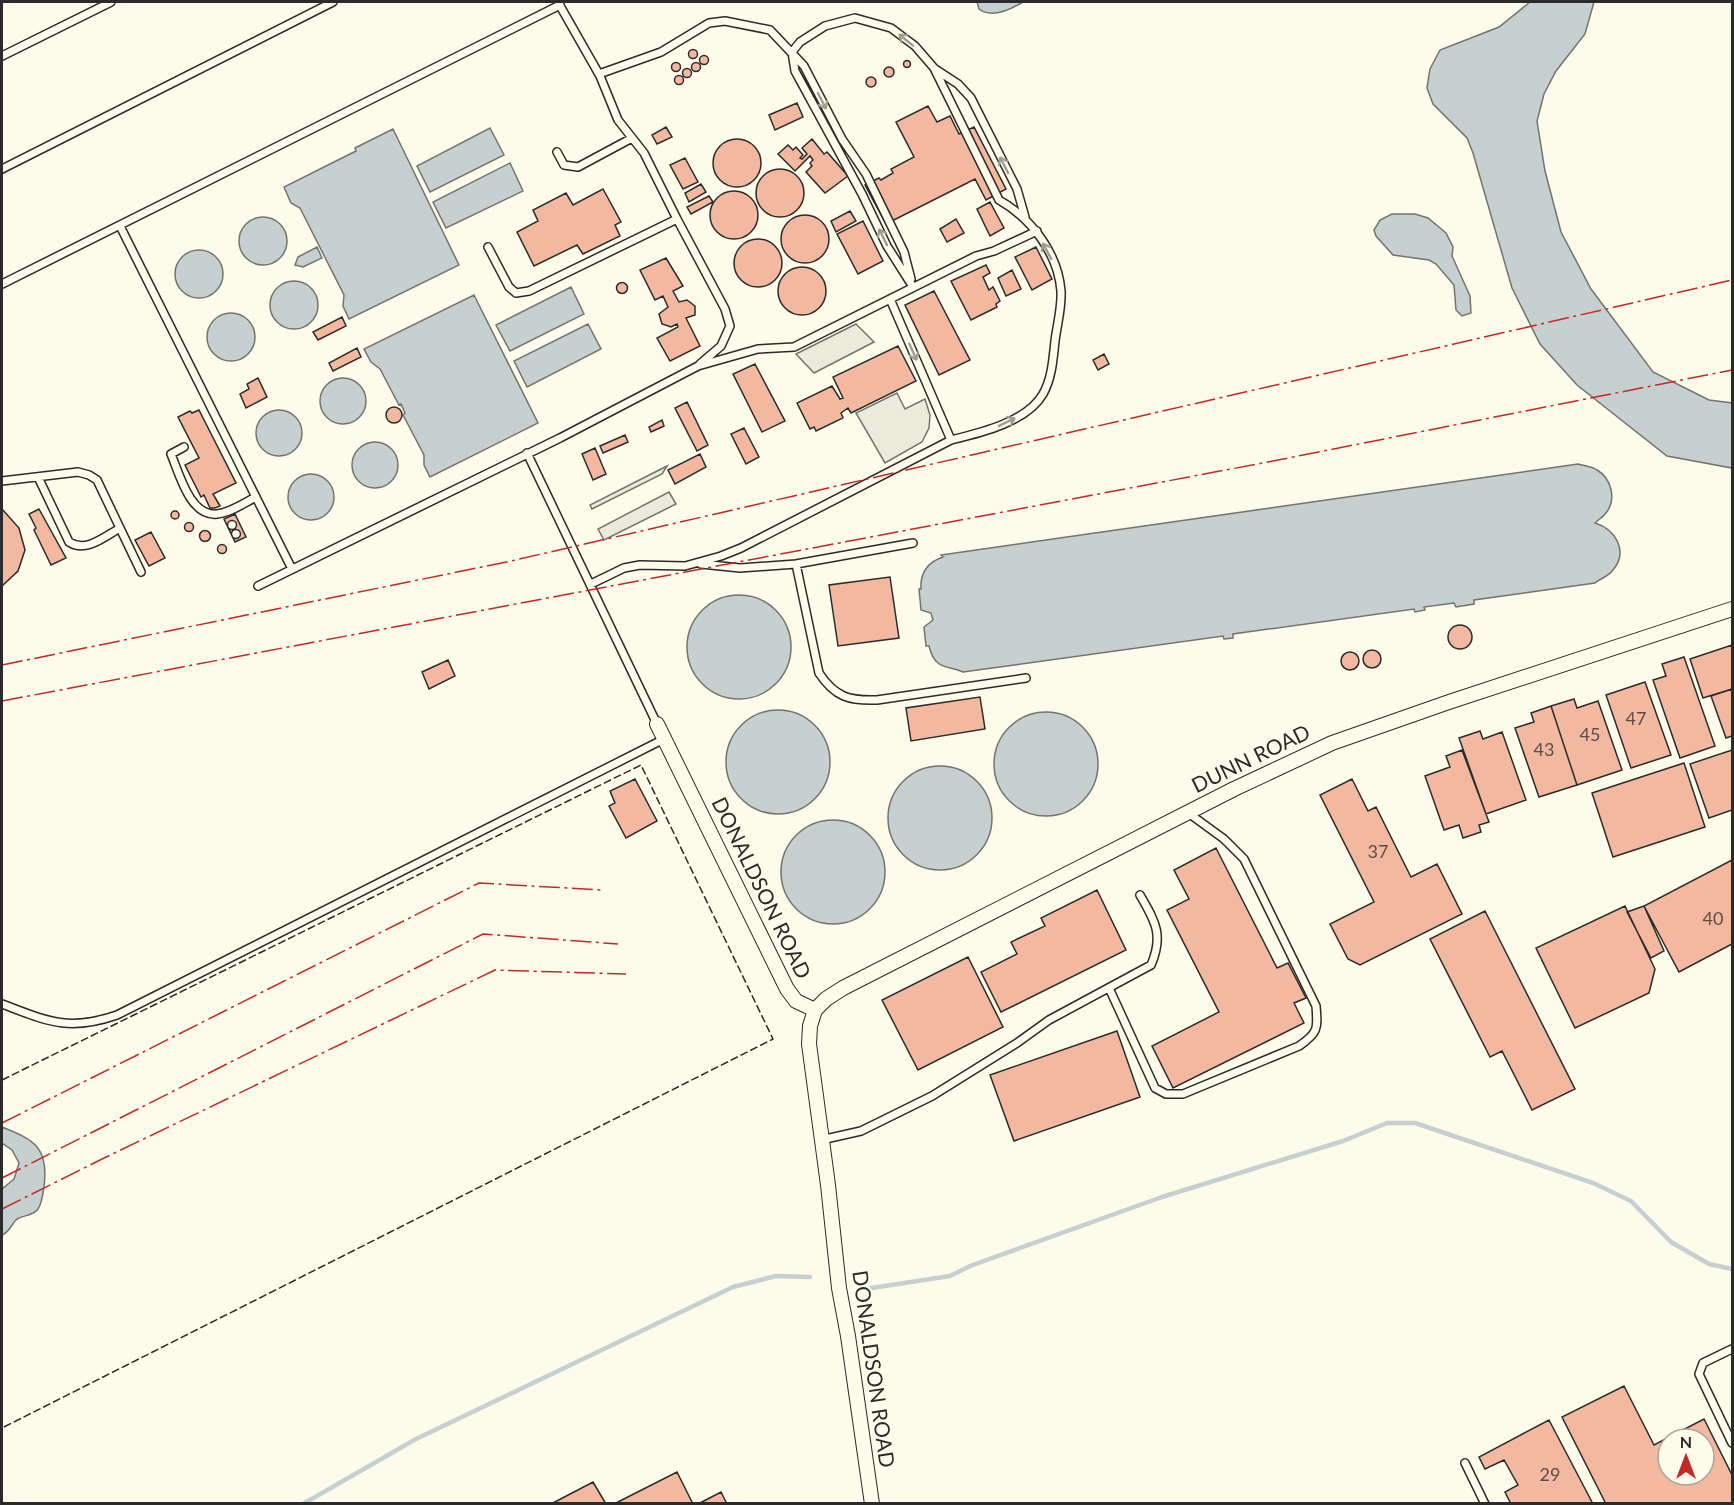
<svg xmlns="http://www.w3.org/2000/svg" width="1734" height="1505" viewBox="0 0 1734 1505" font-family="Lato,sans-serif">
  <rect width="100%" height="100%" fill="#fdfbea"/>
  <path fill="#eceadb" stroke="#74746e" stroke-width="1.5" d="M856 324 874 342 814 373 796 354Z
    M897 393 905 409 925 399 930 415 929 428 922 442 885 463 856 413Z
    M667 466 662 474 592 509 590 505Z
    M669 492 676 504 604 540 598 529Z"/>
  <path fill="#c7d0d0" stroke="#74746e" stroke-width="1.5" d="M977 2H1023C1010 10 992 19 979 9Z
    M1530 2H1594L1585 34 1556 71 1544 94 1537 121 1545 171 1561 232 1591 289 1653 372 1709 400 1732 403V468L1667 456 1577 385 1540 344 1512 288 1473 153 1467 138 1433 104 1427 88 1430 69 1440 50 1499 27Z
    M490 128 504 155 430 192 417 166Z
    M393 129 459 265 349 319 343 306 344 295 300 208 291 203 284 187 356 151 355 148Z
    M510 163 523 191 446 228 433 202Z
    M1392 214H1415L1428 218 1446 233 1453 247 1452 256 1470 296 1471 313 1462 316 1456 310 1454 285 1436 264 1429 260 1393 255 1376 236 1374 230 1380 220Z
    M239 241a24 24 0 1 1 48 0a24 24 0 1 1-48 0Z
    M317 247 322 258 303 267 295 265 298 257Z
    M175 274a24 24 0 1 1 48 0a24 24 0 1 1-48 0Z
    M270 305a24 24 0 1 1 48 0a24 24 0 1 1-48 0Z
    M571 287 584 314 510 351 496 325Z
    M474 295 538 423 430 477 424 465V455L403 415 405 413 401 404 399 405 380 369 371 362 364 349Z
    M207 337a24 24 0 1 1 48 0a24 24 0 1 1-48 0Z
    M588 324 601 349 527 387 514 361Z
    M320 401a23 23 0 1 1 46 0a23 23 0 1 1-46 0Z
    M256 433a23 23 0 1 1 46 0a23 23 0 1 1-46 0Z
    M352 465a23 23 0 1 1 46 0a23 23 0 1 1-46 0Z
    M1578 464C1584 466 1591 466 1597 470 1611 478 1617 499 1606 513 1603 517 1598 520 1595 523 1615 529 1629 551 1613 570 1608 577 1599 579 1595 583L1474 600V604L1456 607 1454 603 1424 607 1425 610 1415 612 1414 609 1233 634V638L1224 639 1223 636 963 672C948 665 935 671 929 646H926L924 627 933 620 931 613 921 610 919 589H921C920 573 928 562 943 557L941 555Z
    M288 497a23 23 0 1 1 46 0a23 23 0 1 1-46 0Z
    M687 647a52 52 0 1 1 104 0a52 52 0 1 1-104 0Z
    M726 762a52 52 0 1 1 104 0a52 52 0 1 1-104 0Z
    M994 764a52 52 0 1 1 104 0a52 52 0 1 1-104 0Z
    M888 818a52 52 0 1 1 104 0a52 52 0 1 1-104 0Z
    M781 872a52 52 0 1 1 104 0a52 52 0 1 1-104 0Z
    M2 1127C35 1140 49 1148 44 1187 43 1193 42 1203 38 1209 33 1216 24 1215 17 1219 11 1224 10 1232 2 1235V1189L14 1179 19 1163 12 1150 2 1143Z"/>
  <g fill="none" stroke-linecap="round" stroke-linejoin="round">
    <path stroke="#c7d0d0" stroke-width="4.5" d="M865 1289 950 1276 970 1266 1162 1197 1343 1141 1387 1123H1415L1593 1183 1631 1201 1671 1242 1709 1264 1732 1269
      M303 1504 416 1439 733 1287 776 1276 810 1277"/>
  </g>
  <path fill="#f2b8a0" stroke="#2b2b2b" stroke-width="1.5" fill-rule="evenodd" d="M688.5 54a4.5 4.5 0 1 1 9 0a4.5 4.5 0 1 1-9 0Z
    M699.5 60a4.5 4.5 0 1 1 9 0a4.5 4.5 0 1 1-9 0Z
    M903.5 64a3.5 3.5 0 1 1 7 0a3.5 3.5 0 1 1-7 0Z
    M691.5 67a4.5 4.5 0 1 1 9 0a4.5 4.5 0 1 1-9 0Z
    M671.5 67a4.5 4.5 0 1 1 9 0a4.5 4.5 0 1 1-9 0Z
    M884 72a5 5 0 1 1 10 0a5 5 0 1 1-10 0Z
    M682.5 73a4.5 4.5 0 1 1 9 0a4.5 4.5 0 1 1-9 0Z
    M674.5 80a4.5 4.5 0 1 1 9 0a4.5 4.5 0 1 1-9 0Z
    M866 82a5 5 0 1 1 10 0a5 5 0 1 1-10 0Z
    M797 103 803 117 775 130 769 115Z
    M928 106 937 122 950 116 959 134 974 127 1006 189 986 200 975 179 886 224 865 185 879 178 881 180 893 173 891 169 914 157 896 122Z
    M666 127 672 137 657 144 652 135Z
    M713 163a24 24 0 1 1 48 0a24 24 0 1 1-48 0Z
    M812 139 824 154 827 152 848 176 825 193 806 172 812 166 810 163 813 160 810 156 795 171 778 154 788 145 793 150 796 147 803 155 800 158 802 159 807 154 802 148Z
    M685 158 698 182 683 189 670 165Z
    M756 193a24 24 0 1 1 48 0a24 24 0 1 1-48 0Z
    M701 184 706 192 689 202 685 193Z
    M603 189 621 222 615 225 620 236 583 254 577 245 534 266 517 232 538 221 533 210 566 193 573 205Z
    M710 215a24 24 0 1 1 48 0a24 24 0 1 1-48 0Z
    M709 196 713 202 691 214 687 207Z
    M990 202 1004 228 990 236 977 209Z
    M850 211 856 221 836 232 831 221Z
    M781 239a24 24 0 1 1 48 0a24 24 0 1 1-48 0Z
    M956 219 964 233 947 242 940 229Z
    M863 221 883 261 858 274 837 234Z
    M734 263a24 24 0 1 1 48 0a24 24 0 1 1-48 0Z
    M1036 247 1052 279 1032 290 1015 257Z
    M666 258 683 286 673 291 679 302 687 300 695 306V315L686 318 700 346 670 361 657 338 678 327 677 324 671 327 662 324 659 314 668 307 663 296 655 300 640 270Z
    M986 265 990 273 983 277 989 290 993 287 1000 301 996 304 997 307 971 320 951 281Z
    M778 291a24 24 0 1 1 48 0a24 24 0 1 1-48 0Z
    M1012 270 1021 289 1006 296 998 278Z
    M616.5 288a5.5 5.5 0 1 1 11 0a5.5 5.5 0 1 1-11 0Z
    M934 291 970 360 939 375 905 305Z
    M342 317 346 326 318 340 313 332Z
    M898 346 916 381 851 413 848 408 841 413 843 418 816 431 814 427 810 429 797 403 832 386 840 399 843 398 833 377Z
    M357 348 361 357 333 371 329 363Z
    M1104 354 1109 364 1098 370 1093 360Z
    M755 364 785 421 762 432 733 374Z
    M258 378 267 397 246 408 240 394 249 389 247 384Z
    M687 402 708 445 697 451 675 408Z
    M386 415a8 8 0 1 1 16 0a8 8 0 1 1-16 0Z
    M199 410 236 483 213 494 220 506 215 508H210L204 495 201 497 185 465 199 458 178 417 190 411 192 413Z
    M662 420 664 426 651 432 649 427Z
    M744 428 759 457 746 464 731 434Z
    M625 435 628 442 603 453 600 446Z
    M595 448 606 474 593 480 582 454Z
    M700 454 706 467 675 484 668 470Z
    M2 509 19 528 25 550 18 571 2 586Z
    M39 509 66 558 51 565 34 530 36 528 29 514Z
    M171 515a4 4 0 1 1 8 0a4 4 0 1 1-8 0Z
    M235 514 246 537 235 542 224 519Z
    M227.5 525a4.5 4.5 0 1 1 9 0a4.5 4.5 0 1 1-9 0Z
    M184.5 527a4.5 4.5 0 1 1 9 0a4.5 4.5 0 1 1-9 0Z
    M231.5 534a4.5 4.5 0 1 1 9 0a4.5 4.5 0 1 1-9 0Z
    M199.5 536a5.5 5.5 0 1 1 11 0a5.5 5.5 0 1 1-11 0Z
    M151 532 165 558 149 566 135 540Z
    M217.5 549a4.5 4.5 0 1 1 9 0a4.5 4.5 0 1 1-9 0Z
    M890 577 899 638 838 646 829 585Z
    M1448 637a12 12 0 1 1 24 0a12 12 0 1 1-24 0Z
    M1732 645V689L1703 698 1690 659Z
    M1363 659a9 9 0 1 1 18 0a9 9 0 1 1-18 0Z
    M1341 661a9 9 0 1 1 18 0a9 9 0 1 1-18 0Z
    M1684 657 1715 746 1680 758 1653 680 1666 676 1662 664Z
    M448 660 455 676 429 689 422 672Z
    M1645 682 1671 755 1631 768 1606 695Z
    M1732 689V736L1726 738 1711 696Z
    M980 697 985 729 911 741 906 708Z
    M1574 699 1577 708 1598 701 1622 770 1577 785 1551 706Z
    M1551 706 1577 785 1539 797 1515 728 1534 722 1531 713Z
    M1480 731 1483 739 1502 732 1526 800 1486 814 1459 738Z
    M1462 750 1489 822 1479 825 1481 832 1463 838 1459 825 1444 830 1425 776 1450 767 1446 756Z
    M1732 750V810L1709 818 1690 764Z
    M1684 763 1705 827 1613 857 1592 793Z
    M635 779 657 821 626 838 609 806 615 803 610 791Z
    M1352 779 1368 811 1376 807 1411 877 1437 864 1462 914 1360 965 1348 959 1330 924 1374 902 1320 795Z
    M1216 848 1277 968 1288 963 1306 998 1294 1003 1304 1023 1173 1088 1152 1046 1219 1012 1167 910 1189 899 1174 870Z
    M1732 860V944L1679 972 1644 906Z
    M1097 890 1126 950 1001 1012 981 972 1017 954 1011 942 1045 926 1041 918Z
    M1625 906 1655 969 1649 993 1575 1028 1536 948Z
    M1644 906 1664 951 1651 958 1627 912Z
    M1485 911 1575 1089 1532 1110 1502 1051 1490 1057 1430 939Z
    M968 957 1003 1027 918 1070 882 1000Z
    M1117 1031 1140 1097 1014 1141 990 1075Z
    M1624 1386 1654 1445 1704 1419 1732 1475V1504H1606L1562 1417ZM1668 1439H1704V1475H1668Z
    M1549 1420 1593 1504H1511L1505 1492 1518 1485 1504 1460 1485 1469 1479 1457Z
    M677 1472 693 1504H614Z
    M593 1482 606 1504H551Z
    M721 1492 727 1504H698Z"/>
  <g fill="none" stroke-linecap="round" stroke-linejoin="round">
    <defs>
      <path id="service" d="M559 4 600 76 618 120 644 153 677 219
        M2 56 111 2
        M935 69 958 84 971 98 1017 189 1025 217
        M599 74 661 52 709 23 725 21 770 30 804 66 842 139 866 174 904 252 911 279
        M557 152 564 165 578 167 632 138
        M2 169 333 2
        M120 226 292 569
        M488 247 509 287 516 293 529 291 677 219 725 309 730 326 721 346 700 364
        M2 284 560 5
        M890 299 951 440
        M184 447 171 454C179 473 190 517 217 514 230 513 244 503 256 497
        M527 453 657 724
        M38 477 69 542C86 553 104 537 120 528
        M2 481 78 472 89 475 97 480 141 572
        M701 564 740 568 796 564 913 543
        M796 564 819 673C835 697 849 701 877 700L1026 678
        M591 584 624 568 640 565 685 566 721 556 741 548 951 440C980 433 1027 422 1043 394 1052 378 1053 359 1055 341 1057 325 1062 307 1061 291 1058 253 1031 218 999 200L934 68 915 46 891 28 855 18 825 26 800 42 792 52 795 71 862 194 887 246 913 287
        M258 586 560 438 698 366 758 349 794 347 976 256 994 251 1037 231
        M1109 988 1155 1088 1166 1094H1183L1299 1046C1318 1033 1318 1029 1316 1006L1244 859 1224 839 1187 812
        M2 1004C47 1021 68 1032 117 1015L664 739
        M821 1140 861 1131 932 1096 1017 1043 1049 1020 1151 965C1164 935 1155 921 1140 895
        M1732 1349 1703 1363 1699 1374 1732 1443
        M1465 1463 1485 1504"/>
      <path id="minor" d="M657 724 787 989 796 1001 815 1010
        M872 1504 848 1336 839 1288 828 1185 809 1044 810 1026 815 1010 826 999 843 988 1234 789 1332 743 1449 702 1732 609"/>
    </defs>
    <use href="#service" stroke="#2b2b2b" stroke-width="10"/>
    <use href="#minor" stroke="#2b2b2b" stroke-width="16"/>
    <use href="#service" stroke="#fdfbea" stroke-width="7"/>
    <use href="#minor" stroke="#fdfbea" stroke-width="14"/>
    <path stroke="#2b2b2b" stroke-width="1.5" stroke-dasharray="8 3" stroke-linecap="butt" d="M2 1080 641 765 773 1039 2 1428"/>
    <path stroke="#c62828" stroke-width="1.5" stroke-dasharray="21 4.5 3 4.5" stroke-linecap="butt" d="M2 665 511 561 1732 280
      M2 701 1268 462 1732 370
      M2 1123 479 883 602 890
      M2 1178 483 934 618 944
      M2 1209 100 1160 495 970 626 974"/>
  </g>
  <defs><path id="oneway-shaft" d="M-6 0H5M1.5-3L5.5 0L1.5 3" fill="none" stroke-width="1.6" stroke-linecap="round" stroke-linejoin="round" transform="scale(1.5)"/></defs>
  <g stroke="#9e9d94">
    <use href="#oneway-shaft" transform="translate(906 40) rotate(-141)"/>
    <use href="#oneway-shaft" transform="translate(822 101) rotate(63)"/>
    <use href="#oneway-shaft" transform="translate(1004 165) rotate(-117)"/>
    <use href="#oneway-shaft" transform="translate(883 237) rotate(-116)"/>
    <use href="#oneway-shaft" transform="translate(1047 251) rotate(-118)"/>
    <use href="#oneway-shaft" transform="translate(913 352) rotate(66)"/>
    <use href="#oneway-shaft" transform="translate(1007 422) rotate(-26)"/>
  </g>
  <g text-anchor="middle" stroke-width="4.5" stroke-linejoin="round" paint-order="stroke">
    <g font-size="18" fill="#5d4e48">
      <text x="1636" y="725">47</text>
      <text x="1590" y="741">45</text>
      <text x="1544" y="756">43</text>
      <text x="1378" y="858">37</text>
      <text x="1713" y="925">40</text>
      <text x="1550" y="1481">29</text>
    </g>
    <g font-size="21" fill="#2b2b2b" stroke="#fdfbea">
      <text transform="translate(1251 759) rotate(-26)" y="7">DUNN ROAD</text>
      <text transform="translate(761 888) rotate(64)" y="7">DONALDSON ROAD</text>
      <text transform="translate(873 1369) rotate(82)" y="7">DONALDSON ROAD</text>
    </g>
  </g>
  <rect width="1734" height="1505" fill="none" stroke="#2b2b2b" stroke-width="6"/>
  <g transform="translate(1686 1457)"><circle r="28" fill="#fdfbea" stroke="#a9a89e" stroke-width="1.5"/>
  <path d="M0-4.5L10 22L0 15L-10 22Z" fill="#c62828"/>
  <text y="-9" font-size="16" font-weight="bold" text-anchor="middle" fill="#2b2b2b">N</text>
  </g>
</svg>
